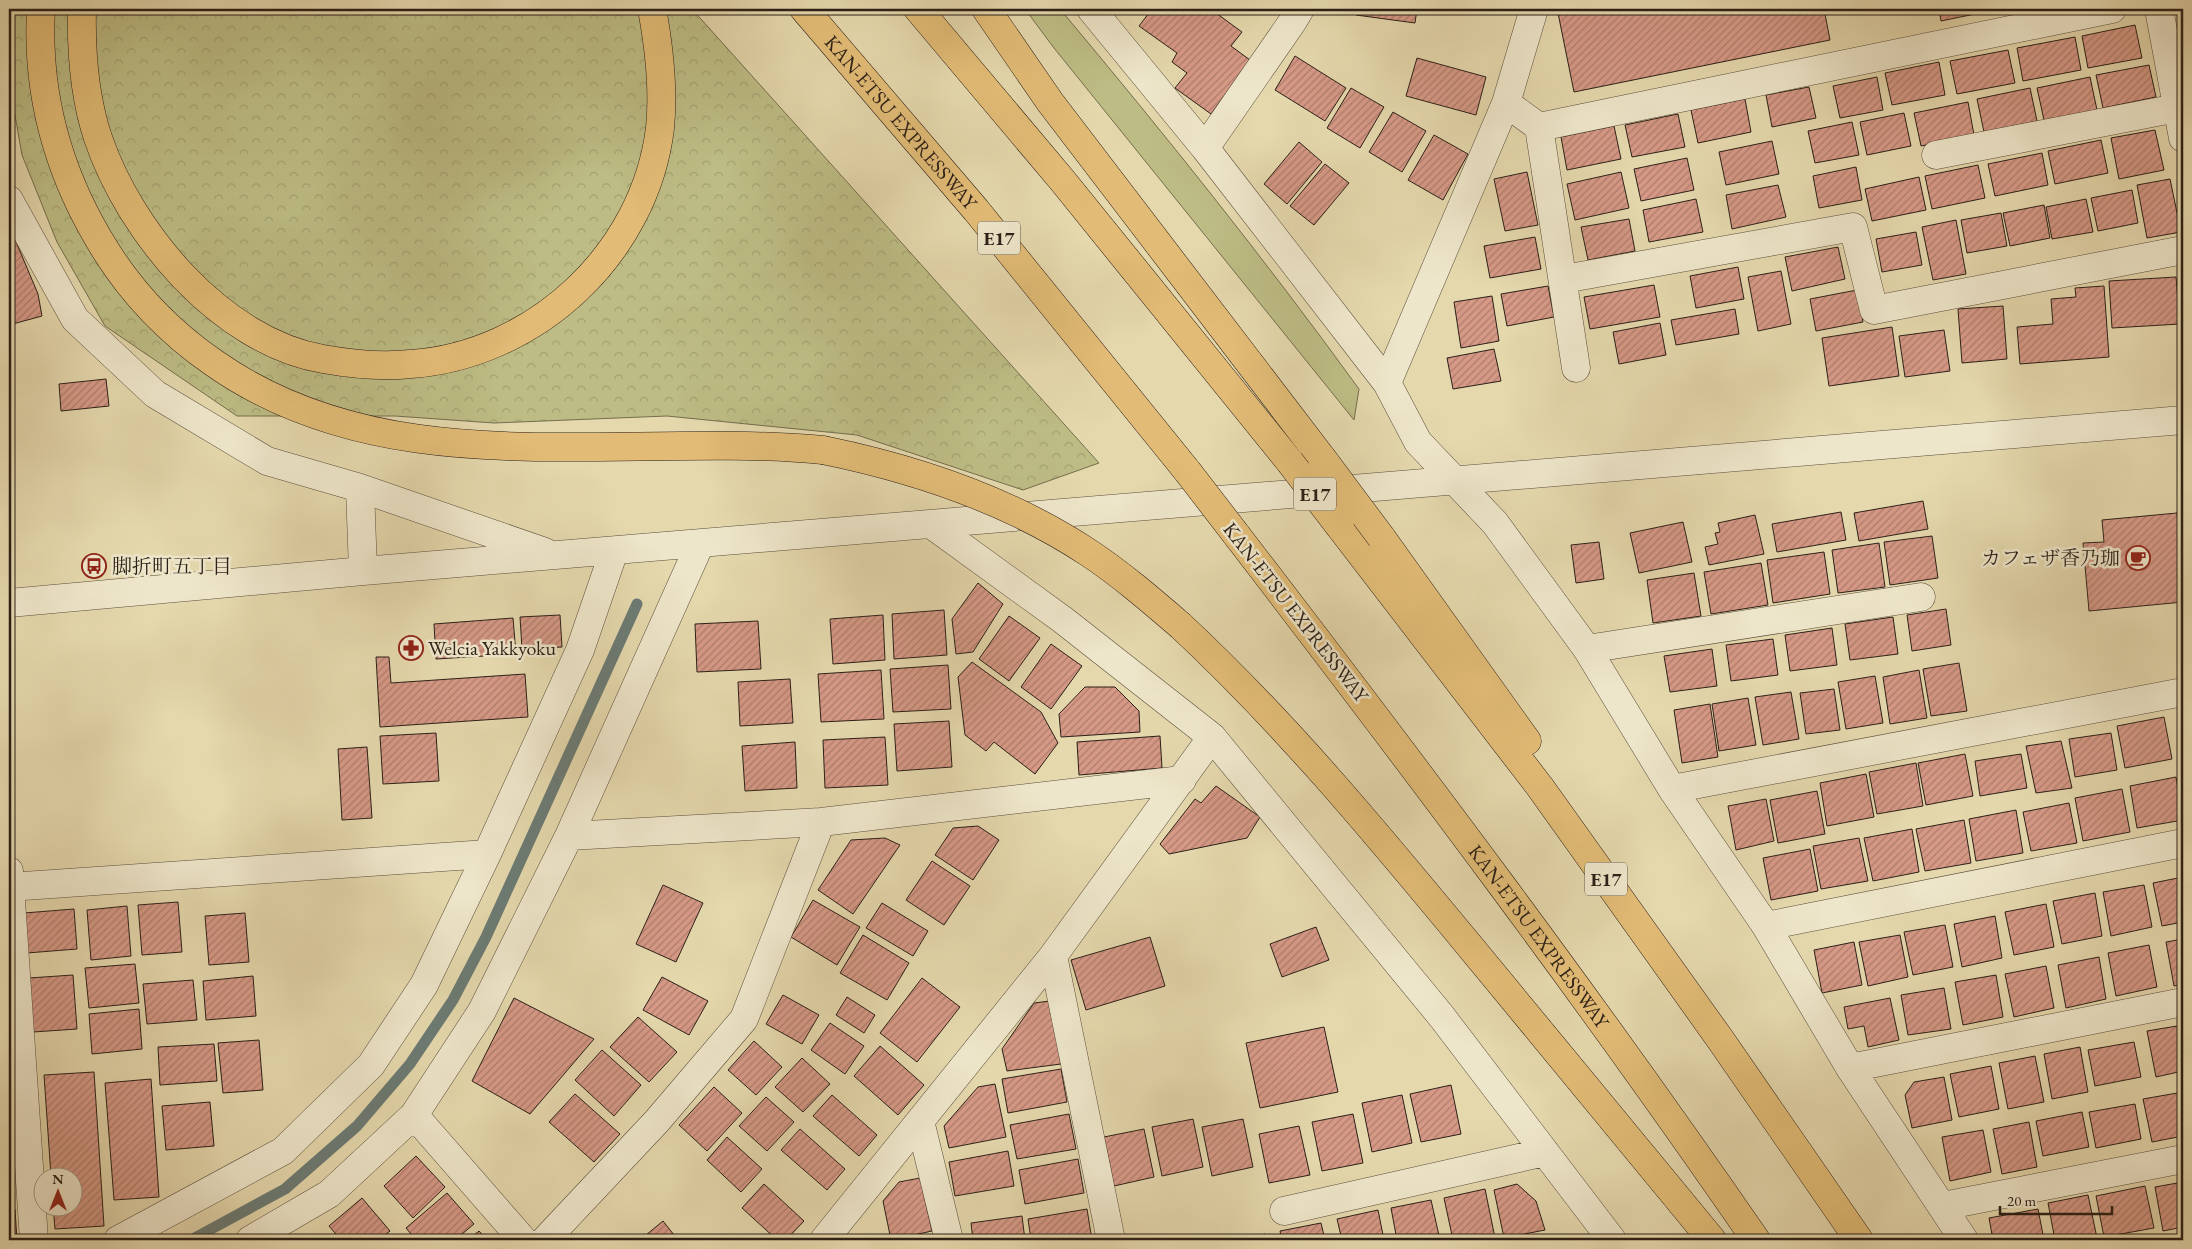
<svg xmlns="http://www.w3.org/2000/svg" width="2192" height="1249" viewBox="0 0 2192 1249" font-family="'EB Garamond','Noto Serif JP',serif">
  <defs>
    <pattern id="forest-crowns" width="20" height="18" patternUnits="userSpaceOnUse" patternTransform="scale(1.25)"><rect width="20" height="18" fill="#bdbc84"/><path d="M2 6a3 3 0 1 1 6 0M12 15a3 3 0 1 1 6 0" fill="none" stroke="#a3a171"/></pattern>
    <pattern id="building-hatch" width="6" height="6" patternUnits="userSpaceOnUse" patternTransform="scale(1.25)"><rect width="6" height="6" fill="#d69986"/><path d="M-1 1l2-2M0 6l6-6M5 7l2-2" fill="none" stroke="#ae7c6d"/></pattern>
  </defs>
  <rect width="100%" height="100%" fill="#e5d8ad"/>
  <filter id="stains"><feTurbulence type="fractalNoise" baseFrequency=".004" numOctaves="4"/><feColorMatrix values="0 0 0 0 .2 0 0 0 0 .09 0 0 0 0 .02 0 0 0 .5 -.17"/></filter>
  <radialGradient id="worn" r=".72"><stop offset=".6" stop-color="#630" stop-opacity="0"/><stop offset="1" stop-color="#630" stop-opacity=".3"/></radialGradient>
  <path fill="#bdbc84" stroke="#746e4e" d="M1025 9H1060C1164 133 1264 258 1359 389L1354 420 1054 48Z"/>
  <path fill="url(#forest-crowns)" stroke="#746e4e" d="M9 9H692L1099 463 1023 490 857 435 667 416 494 423 395 416H237L105 326 57 242 22 155 9 81Z"/>
  <g fill="none" stroke-linecap="round" stroke-linejoin="round">
    <path stroke="#6c7b74" stroke-width="11" d="M191 1240 285 1189 357 1126 410 1064 453 1000 486 937 637 604"/>
  </g>
  <path fill="url(#building-hatch)" stroke="#2b1f17" d="M1152 9H1219L1216 13 1242 32 1231 46 1250 60 1211 114 1175 88 1187 73 1172 62 1177 53 1139 26Z
    M1357 9H1417L1415 23 1356 15Z
    M1581 9H1824L1830 40 1574 92 1558 13Z
    M1939 9H1979L1980 13 1941 21Z
    M2135 25 2142 58 2088 68 2082 36Z
    M2075 37 2081 70 2023 81 2017 48Z
    M2008 50 2015 83 1957 94 1950 61Z
    M1295 56 1346 88 1325 121 1275 90Z
    M1417 58 1486 77 1476 115 1406 96Z
    M1939 62 1945 95 1892 105 1885 73Z
    M2149 65 2156 97 2103 108 2096 75Z
    M1877 77 1883 110 1840 118 1833 86Z
    M2090 77 2097 110 2044 120 2037 88Z
    M1809 87 1816 118 1772 127 1766 95Z
    M1351 88 1384 107 1360 148 1327 128Z
    M2030 88 2037 121 1984 132 1977 99Z
    M1745 99 1751 132 1698 143 1691 110Z
    M1968 102 1974 135 1921 146 1914 113Z
    M1393 112 1426 131 1402 172 1369 152Z
    M1904 113 1911 146 1867 155 1860 122Z
    M1678 114 1685 147 1632 157 1625 125Z
    M1852 122 1859 155 1815 163 1808 131Z
    M1614 126 1621 159 1567 170 1561 137Z
    M2155 130 2164 170 2119 179 2111 138Z
    M1434 135 1468 154 1443 200 1408 180Z
    M2101 140 2108 173 2055 184 2048 151Z
    M1772 141 1779 174 1726 185 1719 152Z
    M1299 142 1322 162 1287 204 1264 184Z
    M2042 153 2048 185 1995 196 1988 164Z
    M1687 158 1694 190 1641 201 1634 169Z
    M1325 164 1349 183 1314 225 1290 206Z
    M1978 165 1985 198 1932 209 1925 176Z
    M1856 167 1862 200 1819 208 1813 176Z
    M1527 172 1538 225 1505 231 1494 179Z
    M1621 172 1629 208 1575 220 1567 184Z
    M1919 177 1926 210 1872 221 1865 189Z
    M2170 179 2181 232 2147 238 2137 185Z
    M1778 185 1786 217 1732 229 1726 195Z
    M2132 190 2138 223 2098 231 2091 198Z
    M1696 199 1703 232 1649 242 1643 210Z
    M2086 199 2093 232 2052 239 2046 207Z
    M2044 205 2050 238 2010 246 2003 213Z
    M2001 213 2007 246 1967 253 1961 220Z
    M1629 219 1635 251 1588 260 1581 227Z
    M1956 220 1966 274 1933 280 1922 227Z
    M1916 232 1922 265 1882 272 1876 239Z
    M9 237H14L38 294 42 316 9 325Z
    M1535 237 1541 269 1490 278 1484 246Z
    M1838 247 1845 279 1792 291 1785 257Z
    M1738 267 1744 299 1696 308 1690 276Z
    M1781 271 1791 324 1758 331 1748 277Z
    M2176 277 2180 324 2112 328 2109 281Z
    M1654 285 1660 317 1590 329 1584 297Z
    M1548 286 1554 317 1507 326 1501 294Z
    M2104 286 2109 357 2020 364 2017 327 2053 324 2051 299 2076 297 2075 288Z
    M1857 290 1863 322 1816 331 1810 299Z
    M1492 296 1499 341 1461 348 1454 302Z
    M2003 306 2007 359 1962 363 1958 309Z
    M1735 309 1739 334 1676 345 1671 320Z
    M1660 323 1666 355 1619 364 1613 332Z
    M1892 327 1899 376 1829 386 1822 338Z
    M1944 330 1950 371 1905 377 1899 336Z
    M1494 349 1501 381 1453 389 1447 358Z
    M106 379 109 406 61 411 59 384Z
    M1923 501 1928 529 1859 541 1854 513Z
    M1841 512 1846 540 1777 552 1772 524Z
    M2177 513 2179 533 2183 532V602L2089 611 2083 543 2104 542 2102 520Z
    M1755 515 1764 554 1709 565 1705 547 1718 544 1715 533 1720 532 1718 523Z
    M1683 522 1692 562 1639 573 1630 533Z
    M1932 536 1938 578 1890 585 1884 542Z
    M1599 542 1604 579 1576 583 1571 545Z
    M1879 543 1885 587 1838 593 1832 550Z
    M1824 552 1830 594 1773 603 1767 560Z
    M1761 563 1768 605 1711 614 1704 572Z
    M1694 573 1701 616 1653 623 1647 580Z
    M978 583 1003 604 973 652 956 654 952 619Z
    M1946 609 1951 645 1912 651 1907 615Z
    M944 610 947 655 894 659 892 614Z
    M560 615 562 647 522 649 520 617Z
    M883 615 885 660 833 664 830 619Z
    M1009 616 1040 638 1009 681 979 659Z
    M1893 617 1898 654 1850 660 1845 624Z
    M513 618 516 654 436 659 434 624Z
    M758 621 761 669 697 672 695 624Z
    M1832 628 1837 665 1790 671 1785 635Z
    M1773 639 1778 675 1731 681 1726 645Z
    M1051 644 1082 666 1051 709 1021 687Z
    M1712 649 1717 686 1670 692 1664 656Z
    M376 657H389L391 683 525 674 528 717 380 727Z
    M972 662 1041 712 1058 743 1035 774 994 742 986 751 965 735 958 677Z
    M1959 663 1967 711 1931 716 1923 669Z
    M948 665 951 709 893 712 890 669Z
    M881 670 884 719 821 722 818 674Z
    M1919 670 1927 718 1890 724 1883 677Z
    M1875 676 1883 723 1846 729 1838 682Z
    M790 679 793 723 740 726 738 682Z
    M1085 687H1115L1139 711 1140 732 1061 737 1059 714Z
    M1834 689 1840 730 1806 734 1800 693Z
    M1791 692 1799 739 1763 745 1755 697Z
    M1748 698 1756 745 1719 751 1712 704Z
    M1710 704 1718 757 1682 763 1674 710Z
    M2164 717 2172 759 2125 768 2117 726Z
    M949 721 952 767 897 771 894 724Z
    M436 733 439 781 383 784 380 736Z
    M2111 733 2117 770 2075 777 2069 739Z
    M1160 736 1162 768 1079 775 1077 742Z
    M885 737 888 785 825 788 823 740Z
    M2061 741 2072 788 2036 793 2026 746Z
    M795 742 797 788 745 791 742 746Z
    M367 747 372 818 342 820 338 749Z
    M1965 754 1973 796 1926 805 1918 763Z
    M2021 754 2027 788 1980 796 1975 761Z
    M1916 763 1923 806 1877 814 1869 772Z
    M1866 774 1874 817 1827 826 1820 783Z
    M2176 777 2183 820 2137 828 2130 786Z
    M1216 786 1260 817 1247 838 1169 854 1160 844 1195 799 1201 803Z
    M2122 789 2130 832 2083 841 2075 798Z
    M1817 791 1825 834 1778 843 1770 800Z
    M1766 799 1774 841 1736 850 1728 806Z
    M2069 803 2077 843 2031 851 2023 812Z
    M2016 810 2023 853 1976 861 1969 819Z
    M1964 820 1971 863 1925 871 1916 829Z
    M978 826 999 840 973 880 935 855 953 828Z
    M1912 829 1919 872 1873 881 1864 838Z
    M885 838 900 845 853 914 818 890 851 840Z
    M1859 838 1868 881 1821 889 1813 846Z
    M1810 849 1818 891 1771 900 1763 858Z
    M932 861 970 886 944 925 906 900Z
    M2183 877V922L2162 926 2153 883Z
    M663 885 703 903 676 962 636 944Z
    M2144 885 2152 927 2111 936 2103 892Z
    M2095 893 2102 936 2062 944 2053 901Z
    M813 900 860 927 837 965 791 937Z
    M178 902 182 952 142 955 138 905Z
    M882 903 928 931 913 956 866 928Z
    M2046 904 2054 947 2014 955 2005 912Z
    M127 906 131 956 91 960 87 910Z
    M74 909 77 949 27 953 24 913Z
    M245 913 249 962 209 965 205 916Z
    M1995 916 2002 958 1962 967 1954 924Z
    M1945 925 1953 967 1913 975 1904 932Z
    M1316 927 1329 960 1282 977 1270 944Z
    M863 935 909 963 887 1000 840 973Z
    M1900 935 1908 977 1868 986 1859 942Z
    M1150 937 1165 986 1086 1010 1071 960Z
    M2183 939V984L2174 986 2166 942Z
    M1854 942 1862 985 1822 993 1814 950Z
    M2149 945 2157 987 2116 996 2108 953Z
    M2099 957 2106 999 2066 1008 2058 965Z
    M135 964 139 1003 89 1008 85 968Z
    M2046 966 2054 1008 2014 1017 2005 974Z
    M73 975 77 1029 33 1032 29 978Z
    M1996 975 2003 1017 1963 1025 1955 982Z
    M253 976 256 1016 206 1020 203 981Z
    M662 977 708 1001 689 1035 643 1010Z
    M922 978 960 1007 917 1062 880 1033Z
    M193 980 197 1020 147 1024 143 984Z
    M1944 988 1951 1029 1908 1035 1901 995Z
    M783 995 819 1015 802 1044 766 1024Z
    M847 997 875 1015 864 1033 836 1015Z
    M514 998 594 1039 530 1114 472 1081Z
    M1890 998 1899 1040 1868 1047 1864 1026 1848 1029 1844 1007Z
    M1050 1001 1061 1064 1007 1071 1002 1049 1034 1003Z
    M139 1009 142 1049 92 1054 89 1014Z
    M638 1017 677 1052 649 1082 610 1047Z
    M830 1023 864 1046 845 1074 811 1050Z
    M2183 1025V1071L2156 1077 2147 1031Z
    M1324 1027 1338 1092 1260 1108 1246 1043Z
    M259 1040 263 1090 223 1093 218 1043Z
    M754 1041 782 1067 756 1095 728 1070Z
    M2134 1042 2141 1077 2095 1086 2088 1050Z
    M214 1044 217 1081 160 1085 158 1047Z
    M880 1046 924 1085 898 1115 854 1076Z
    M2080 1047 2088 1092 2052 1099 2044 1054Z
    M602 1050 641 1085 614 1116 575 1080Z
    M2035 1056 2044 1102 2008 1109 1999 1063Z
    M802 1058 830 1084 803 1112 775 1087Z
    M1991 1066 1999 1109 1959 1117 1950 1074Z
    M1061 1069 1067 1102 1008 1113 1002 1079Z
    M94 1072 104 1226 55 1229 53 1206H72V1176H51L44 1075Z
    M1944 1077 1952 1120 1912 1128 1905 1095 1914 1082Z
    M151 1079 159 1197 114 1200 105 1083Z
    M995 1084 1006 1137 949 1148 944 1126 978 1087Z
    M1451 1085 1461 1134 1421 1142 1410 1094Z
    M714 1087 742 1113 707 1151 679 1125Z
    M2183 1092V1136L2152 1142 2143 1099Z
    M575 1094 620 1134 594 1162 549 1122Z
    M832 1095 877 1135 859 1156 813 1116Z
    M1402 1095 1412 1143 1372 1152 1362 1103Z
    M766 1097 794 1122 767 1151 739 1126Z
    M210 1102 214 1146 166 1150 162 1106Z
    M2135 1104 2141 1139 2096 1148 2089 1112Z
    M2082 1112 2089 1147 2043 1156 2036 1121Z
    M1069 1114 1076 1149 1017 1159 1010 1125Z
    M1353 1114 1363 1163 1322 1171 1312 1122Z
    M1193 1119 1203 1167 1162 1176 1152 1127Z
    M1243 1119 1253 1167 1212 1176 1202 1127Z
    M2029 1122 2037 1167 2002 1174 1993 1129Z
    M1299 1126 1310 1175 1269 1183 1259 1134Z
    M800 1129 845 1169 827 1190 781 1150Z
    M1144 1129 1154 1177 1114 1186 1104 1137Z
    M1983 1130 1991 1172 1950 1181 1942 1137Z
    M727 1137 762 1169 741 1192 707 1160Z
    M1008 1151 1014 1186 955 1196 949 1162Z
    M416 1156 445 1187 413 1218 384 1186Z
    M1078 1159 1084 1193 1025 1204 1019 1170Z
    M920 1178 932 1231 891 1240 883 1201 899 1182Z
    M2183 1182V1227L2163 1231 2155 1187Z
    M764 1184 804 1221 786 1240H777L742 1208Z
    M1517 1184 1536 1201 1545 1230 1504 1238 1494 1190Z
    M2145 1186 2154 1228 2104 1237 2096 1196Z
    M1485 1189 1495 1238 1482 1240H1453L1444 1198Z
    M447 1193 474 1224 455 1240H416L406 1228Z
    M2088 1195 2097 1238 2055 1240 2048 1203Z
    M362 1198 390 1231 379 1240H341L329 1226Z
    M1431 1200 1440 1240H1397L1391 1208Z
    M15 1209 17 1240H9V1210Z
    M1087 1209 1092 1240H1031L1028 1219Z
    M2038 1209 2044 1240H1993L1989 1218Z
    M1378 1210 1384 1240H1342L1337 1219Z
    M1022 1216 1025 1240H973L971 1223Z
    M663 1221 678 1240H640Z
    M1321 1223 1325 1240H1282L1280 1231Z
    M479 1231 487 1240H468Z
    M1265 1234 1267 1240H1235Z"/>
  <g fill="none" stroke-linecap="round" stroke-linejoin="round">
    <defs>
      <path id="minor" d="M1091 9 1205 148 1387 383 1418 442 1495 523 1587 649 1672 789 1766 926 1850 1068 1964 1240
        M2159 9 2183 138
        M1506 103 1539 127 2112 9
        M1539 127 1576 368
        M1205 148 1293 21 1300 9
        M1936 155 2177 108
        M9 200 75 319 155 394 267 461 360 488 545 552
        M1564 279 1853 227 1874 310 2183 250
        M1387 383 1506 103 1534 9
        M360 488 363 571
        M932 525 1063 620 1212 737 1442 1017 1612 1240
        M9 603 363 571 2183 420
        M1587 649 1921 597
        M1672 789 2183 692
        M569 836 821 822 1182 780
        M9 871 34 1240
        M9 887 487 854
        M1766 926 2183 843
        M1053 956 1111 1240
        M1850 1068 2183 1002
        M414 1115 523 1240
        M920 1121 949 1240
        M1943 1206 2183 1159
        M1284 1211 1545 1152
        M118 1240 283 1151 371 1065 424 985 487 854 580 650 614 551
        M250 1240 329 1194 414 1115 482 1011 569 836 700 544
        M545 1240 657 1121 744 1019 821 822
        M824 1240 1053 956 1212 737"/>
      <g id="highway">
        <path d="M41 9C36 96 60 178 106 251 135 297 169 332 214 363 392 488 619 431 823 450"/>
        <path d="M82 9C81 52 84 96 98 138 130 232 220 341 323 359 351 364 383 367 411 364 536 355 645 253 660 128 664 89 659 47 652 9"/>
        <path id="s1" d="M804 9 976 210 1188 472"/>
        <path d="M918 9 1062 180 1290 462"/>
        <path d="M986 9 1050 102 1322 458"/>
        <path d="M1340 527 1540 787 1720 1039 1859 1240"/>
        <path id="s2" d="M1235 533C1414 766 1590 999 1756 1240"/>
        <path d="M1381 537 1527 741"/>
        <path d="M1181 626C1286 724 1377 834 1468 944 1549 1043 1631 1141 1712 1240"/>
      </g>
    </defs>
    <use href="#minor" stroke="#5a4d3c" stroke-width="29"/>
    <use href="#highway" stroke="#2b1f17" stroke-width="29"/>
    <use href="#minor" stroke="#eee6ca" stroke-width="28"/>
    <use href="#highway" stroke="#e2bc76" stroke-width="28"/>
    <defs>
      <path id="highway-bridge" d="M823 450C916 469 1009 500 1089 553 1122 575 1152 601 1181 626
        M1322 458 1381 537
        M1290 462 1340 527
        M1188 472 1235 533"/>
    </defs>
    <use href="#highway-bridge" stroke="#2b1f17" stroke-width="29" stroke-linecap="butt"/>
    <use href="#highway-bridge" stroke="#e2bc76" stroke-width="28"/>
  </g>
  <defs>
    <symbol id="cafe-ring" viewBox="-11 -11 22 22"><circle r="9.5" fill="#eee6ca" stroke="#8f2418" stroke-width="1.5"/><path d="M-5.5-4.5H6V0H3Q3 3.5 0 3.5H-2.5Q-5.5 3.5-5.5 0ZM3-3.2v2h1.7v-2ZM-6 4.5H4V6H-6Z" fill="#8f2418"/></symbol>
    <symbol id="bus-ring" viewBox="-11 -11 22 22"><circle r="9.5" fill="#eee6ca" stroke="#8f2418" stroke-width="1.5"/><path d="M-5-6H5V4H4V6H2V4H-2V6H-4V4H-5ZM-3.5-4V0h7V-4ZM-3.5 1.2v1.5H-2V1.2ZM2 1.2v1.5H3.5V1.2Z" fill="#8f2418"/></symbol>
    <symbol id="pharmacy-ring" viewBox="-11 -11 22 22"><circle r="9.5" fill="#eee6ca" stroke="#8f2418" stroke-width="1.5"/><path d="M-2-6h4v4h4v4h-4v4h-4v-4h-4v-4h4Z" fill="#8f2418"/></symbol>
  </defs>
  <g fill-rule="evenodd">
    <use href="#cafe-ring" x="2124" y="544" width="28" height="28"/>
    <use href="#bus-ring" x="80" y="552" width="28" height="28"/>
    <use href="#pharmacy-ring" x="397" y="634" width="28" height="28"/>
  </g>
  <g text-anchor="middle" stroke-width="5" stroke-linejoin="round" paint-order="stroke">
    <g fill="#eee6ca" stroke="#665b4d" stroke-width="1">
      <rect x="978" y="221.5" width="42" height="33" rx="4"/>
      <rect x="1294" y="477.5" width="42" height="33" rx="4"/>
      <rect x="1585" y="862.5" width="42" height="33" rx="4"/>
    </g>
    <g font-size="19" font-weight="bold" fill="#2b1f17">
      <text x="999" y="245">E17</text>
      <text x="1315" y="501">E17</text>
      <text x="1606" y="886">E17</text>
    </g>
    <g font-size="20" fill="#2b1f17" stroke="#eee6ca">
      <text dy="7" stroke="none"><textPath href="#s1" startOffset="149">KAN-ETSU EXPRESSWAY</textPath></text>
      <text transform="translate(1296 612) rotate(52)" y="7">KAN-ETSU EXPRESSWAY</text>
      <text dy="7" stroke="none"><textPath href="#s2" startOffset="505">KAN-ETSU EXPRESSWAY</textPath></text>
    </g>
    <g font-size="20" fill="#2b1f17" stroke="#eee6ca" text-anchor="start">
      <text x="2120" y="565" text-anchor="end">カフェザ香乃珈</text>
      <text x="112" y="573">脚折町五丁目</text>
      <text x="428" y="655">Welcia Yakkyoku</text>
    </g>
  </g>
  <rect width="2192" height="1249" fill="none" stroke="#e5d8ad" stroke-width="30"/>
  <rect x="10" y="10" width="2172" height="1229" fill="none" stroke="#2b1f17" stroke-width="2.5"/>
  <rect x="15" y="15" width="2162" height="1219" fill="none" stroke="#2b1f17"/>
  <g transform="translate(58 1192)"><circle r="24" fill="#eee6ca" stroke="#a09682"/>
  <path d="M0-4L9 19L0 12L-9 19Z" fill="#8f2418"/>
  <text y="-8" font-size="14" font-weight="bold" text-anchor="middle" fill="#2b1f17">N</text>
  </g>
  <path d="M2000 1206v8h112v-8" fill="none" stroke="#2b1f17" stroke-width="2.5"/>
  <text x="2007" y="1206" font-size="15" fill="#2b1f17" stroke="#eee6ca" stroke-width="4" paint-order="stroke">20 m</text>
  <rect width="100%" height="100%" filter="url(#stains)"/>
  <rect width="100%" height="100%" fill="url(#worn)"/>
</svg>
